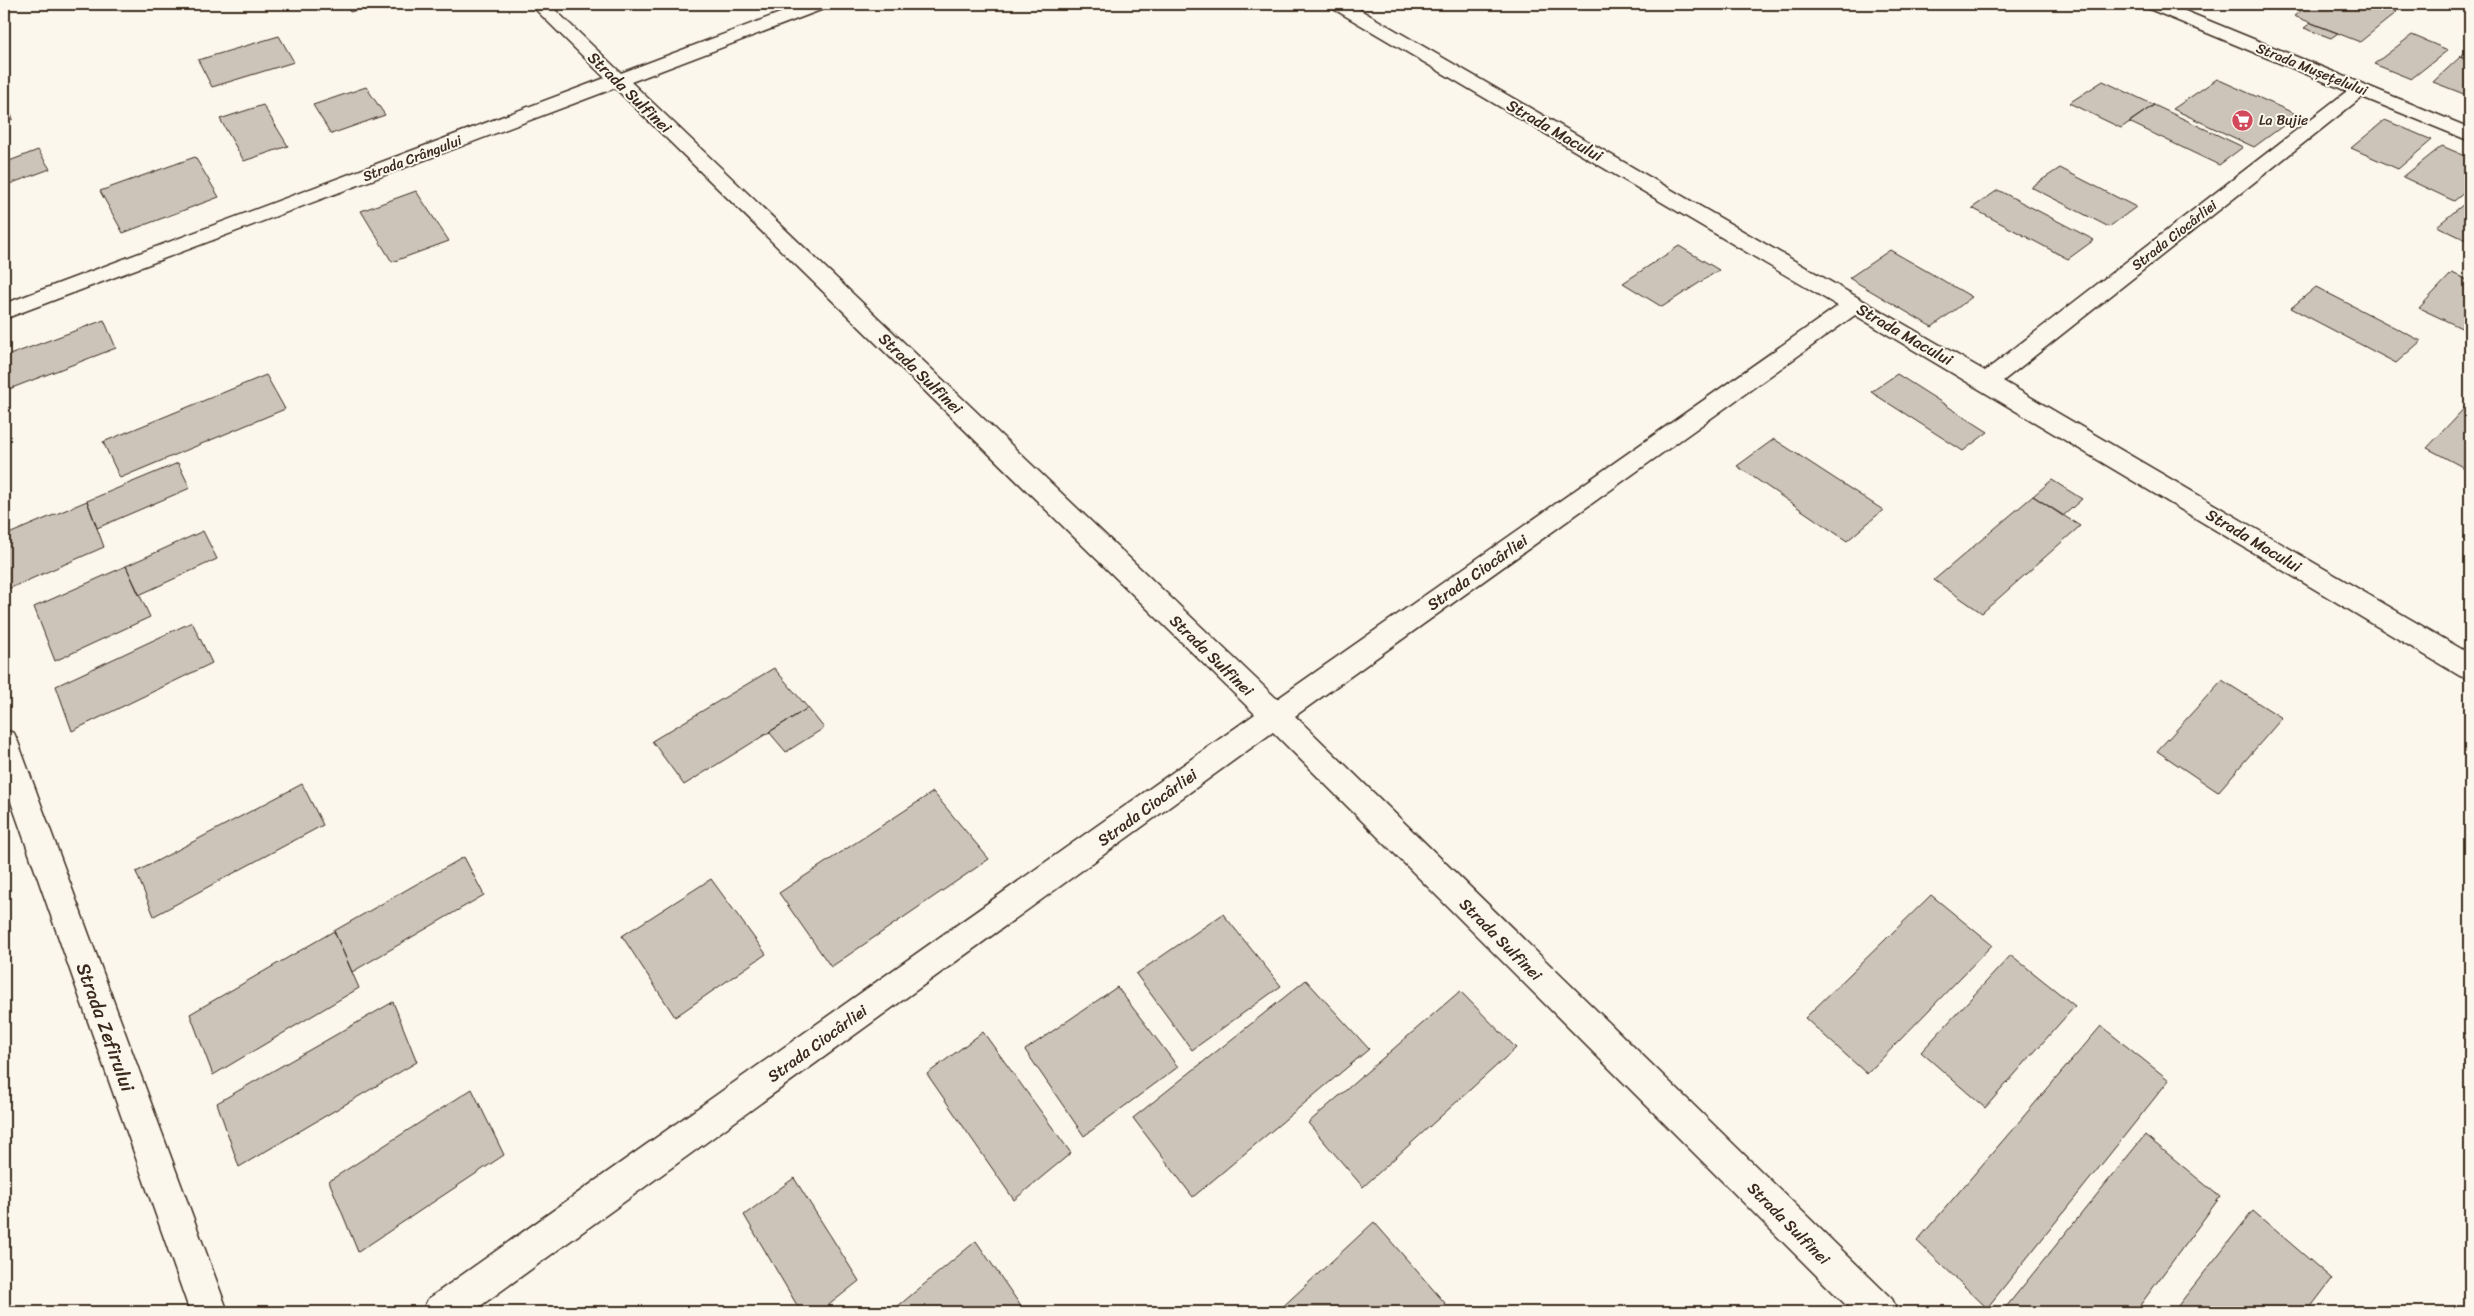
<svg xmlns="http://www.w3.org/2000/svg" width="2474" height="1316" viewBox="0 0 2474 1316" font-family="Sriracha,sans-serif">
  <rect width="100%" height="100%" fill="#fbf7ec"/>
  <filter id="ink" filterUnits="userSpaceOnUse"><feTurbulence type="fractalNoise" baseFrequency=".02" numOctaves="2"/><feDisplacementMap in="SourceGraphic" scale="10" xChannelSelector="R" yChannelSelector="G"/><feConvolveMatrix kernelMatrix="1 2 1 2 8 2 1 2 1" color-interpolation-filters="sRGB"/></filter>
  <g filter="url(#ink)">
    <path fill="#ccc4b9" stroke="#3b2a1e" d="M345 4H378L350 12Z
      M2310 4H2376L2397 12 2360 42 2294 16Z
      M2311 23 2338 33 2331 38 2304 28Z
      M2412 35 2448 50 2411 79 2374 64Z
      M279 36 294 62 212 87 198 60Z
      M2470 48V61L2460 57Z
      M2460 57 2470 61 2469 96 2433 82Z
      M2217 79 2298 115 2254 147 2173 109Z
      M2103 81 2154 105 2121 128 2069 103Z
      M366 87 385 115 331 134 313 105Z
      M4 101 13 119 4 122Z
      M263 105 288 146 244 161 220 119Z
      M2154 105 2243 147 2219 165 2129 122Z
      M2385 120 2432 140 2398 169 2351 148Z
      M2442 146 2470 158V188L2454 201 2403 177Z
      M38 150 50 169 4 186V163Z
      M195 157 219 197 123 233 100 191Z
      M2060 168 2136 207 2109 227 2031 187Z
      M1998 190 2094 240 2068 259 1972 208Z
      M416 191 449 241 392 262 361 211Z
      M2470 199V242L2437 226Z
      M1679 246 1719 270 1662 307 1623 283Z
      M1890 250 1972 297 1932 327 1849 278Z
      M2452 273 2470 281V332L2419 308Z
      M2316 287 2421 341 2396 363 2291 308Z
      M104 320 116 348 4 391V357Z
      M1897 374 1988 432 1963 451 1871 392Z
      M266 375 285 409 120 478 103 442Z
      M2470 402V471L2427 448Z
      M1774 439 1883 510 1847 541 1737 466Z
      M178 463 190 488 97 528 87 501Z
      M2052 480 2082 499 2063 516 2033 496Z
      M2033 496 2080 526 1982 613 1934 580Z
      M87 501 104 547 8 589 4 578V536Z
      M203 531 217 559 139 595 126 566Z
      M126 566 150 617 55 661 34 607Z
      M192 622 212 663 72 731 56 686Z
      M774 668 808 708 684 785 652 741Z
      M2222 680 2282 718 2218 792 2157 751Z
      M808 708 824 728 786 752 769 732Z
      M302 784 323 825 154 916 136 872Z
      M933 792 989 859 831 967 779 893Z
      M464 857 484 895 352 972 334 931Z
      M711 879 766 954 675 1017 622 936Z
      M1931 895 1992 945 1867 1074 1805 1018Z
      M1223 914 1281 986 1192 1050 1136 974Z
      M334 931 359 988 213 1075 190 1014Z
      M2011 955 2075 1006 1985 1108 1921 1052Z
      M1306 980 1369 1049 1193 1197 1133 1118Z
      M1117 987 1178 1067 1084 1136 1025 1050Z
      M1460 991 1516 1048 1363 1187 1308 1123Z
      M393 1002 417 1062 239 1167 217 1103Z
      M2101 1026 2169 1080 1987 1308 1917 1241Z
      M983 1032 1071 1153 1014 1200 927 1074Z
      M472 1089 504 1155 358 1252 329 1181Z
      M2145 1135 2220 1197 2135 1312H2002Z
      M794 1178 859 1281 820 1312H801L744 1215Z
      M2253 1211 2332 1279 2307 1312H2173Z
      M1374 1222 1445 1303 1436 1312H1277Z
      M976 1241 1025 1312H891Z"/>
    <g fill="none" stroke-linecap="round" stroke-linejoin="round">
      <defs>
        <path id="street" d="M530 4H549L621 73 804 4H829L826 8 631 82 1277 699 1838 306 1332 8 1329 4H1350L1985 371 2347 91 2147 8 2144 4H2168L2470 128V141L2362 97 2003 381 2470 654V679L2460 676 1855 315 1295 716 1892 1299 1898 1312H1853L1273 732 472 1312H422L428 1299 1255 714 615 88 4 319V304L605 78Z
          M4 730 14 733 18 742 228 1312H190L4 782Z"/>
      </defs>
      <use href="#street" stroke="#3b2a1e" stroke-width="3"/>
      <use href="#street" fill="#fbf7ec" fill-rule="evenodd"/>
    </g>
  </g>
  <defs>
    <symbol id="supermarket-disc" viewBox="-11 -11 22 22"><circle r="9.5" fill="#d1495b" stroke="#fbf7ec"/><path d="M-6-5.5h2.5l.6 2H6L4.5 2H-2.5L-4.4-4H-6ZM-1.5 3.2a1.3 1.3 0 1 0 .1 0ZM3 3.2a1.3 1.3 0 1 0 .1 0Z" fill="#fff"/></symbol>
  </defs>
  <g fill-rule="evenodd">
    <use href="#supermarket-disc" x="2230" y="108" width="25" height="25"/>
  </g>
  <g text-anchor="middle" stroke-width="4" stroke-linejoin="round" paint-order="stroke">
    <g font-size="14" fill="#3b2a1e" stroke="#fbf7ec">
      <text transform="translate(2312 69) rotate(22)" y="5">Strada Mușețelului</text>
      <text transform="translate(412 158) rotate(-21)" y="5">Strada Crângului</text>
      <text transform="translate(2174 235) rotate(-38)" y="5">Strada Ciocârliei</text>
    </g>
    <g font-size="14" fill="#3b2a1e" stroke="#fbf7ec" text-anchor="start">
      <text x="2259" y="125">La Bujie</text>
    </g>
    <g font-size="16" fill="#3b2a1e" stroke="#fbf7ec">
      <text transform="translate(630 92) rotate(44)" y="6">Strada Sulfinei</text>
      <text transform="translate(1555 130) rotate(30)" y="6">Strada Macului</text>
      <text transform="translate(1905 334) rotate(30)" y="6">Strada Macului</text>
      <text transform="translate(921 373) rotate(44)" y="6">Strada Sulfinei</text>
      <text transform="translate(2254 540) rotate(31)" y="6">Strada Macului</text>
      <text transform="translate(1477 572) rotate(-35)" y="6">Strada Ciocârliei</text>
      <text transform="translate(1212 655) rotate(44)" y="6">Strada Sulfinei</text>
      <text transform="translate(1147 807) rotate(-36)" y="6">Strada Ciocârliei</text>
      <text transform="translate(1501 939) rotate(45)" y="6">Strada Sulfinei</text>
      <text transform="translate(817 1043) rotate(-36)" y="6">Strada Ciocârliei</text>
      <text transform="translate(1789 1223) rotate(45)" y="6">Strada Sulfinei</text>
    </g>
    <g font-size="19" fill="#3b2a1e" stroke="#fbf7ec">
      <text transform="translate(106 1027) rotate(70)" y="7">Strada Zefirului</text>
    </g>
  </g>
  <rect width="2474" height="1316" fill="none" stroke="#fbf7ec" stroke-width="20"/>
  <rect x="10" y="10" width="2454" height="1296" fill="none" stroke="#3b2a1e" stroke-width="2" filter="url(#ink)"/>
</svg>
